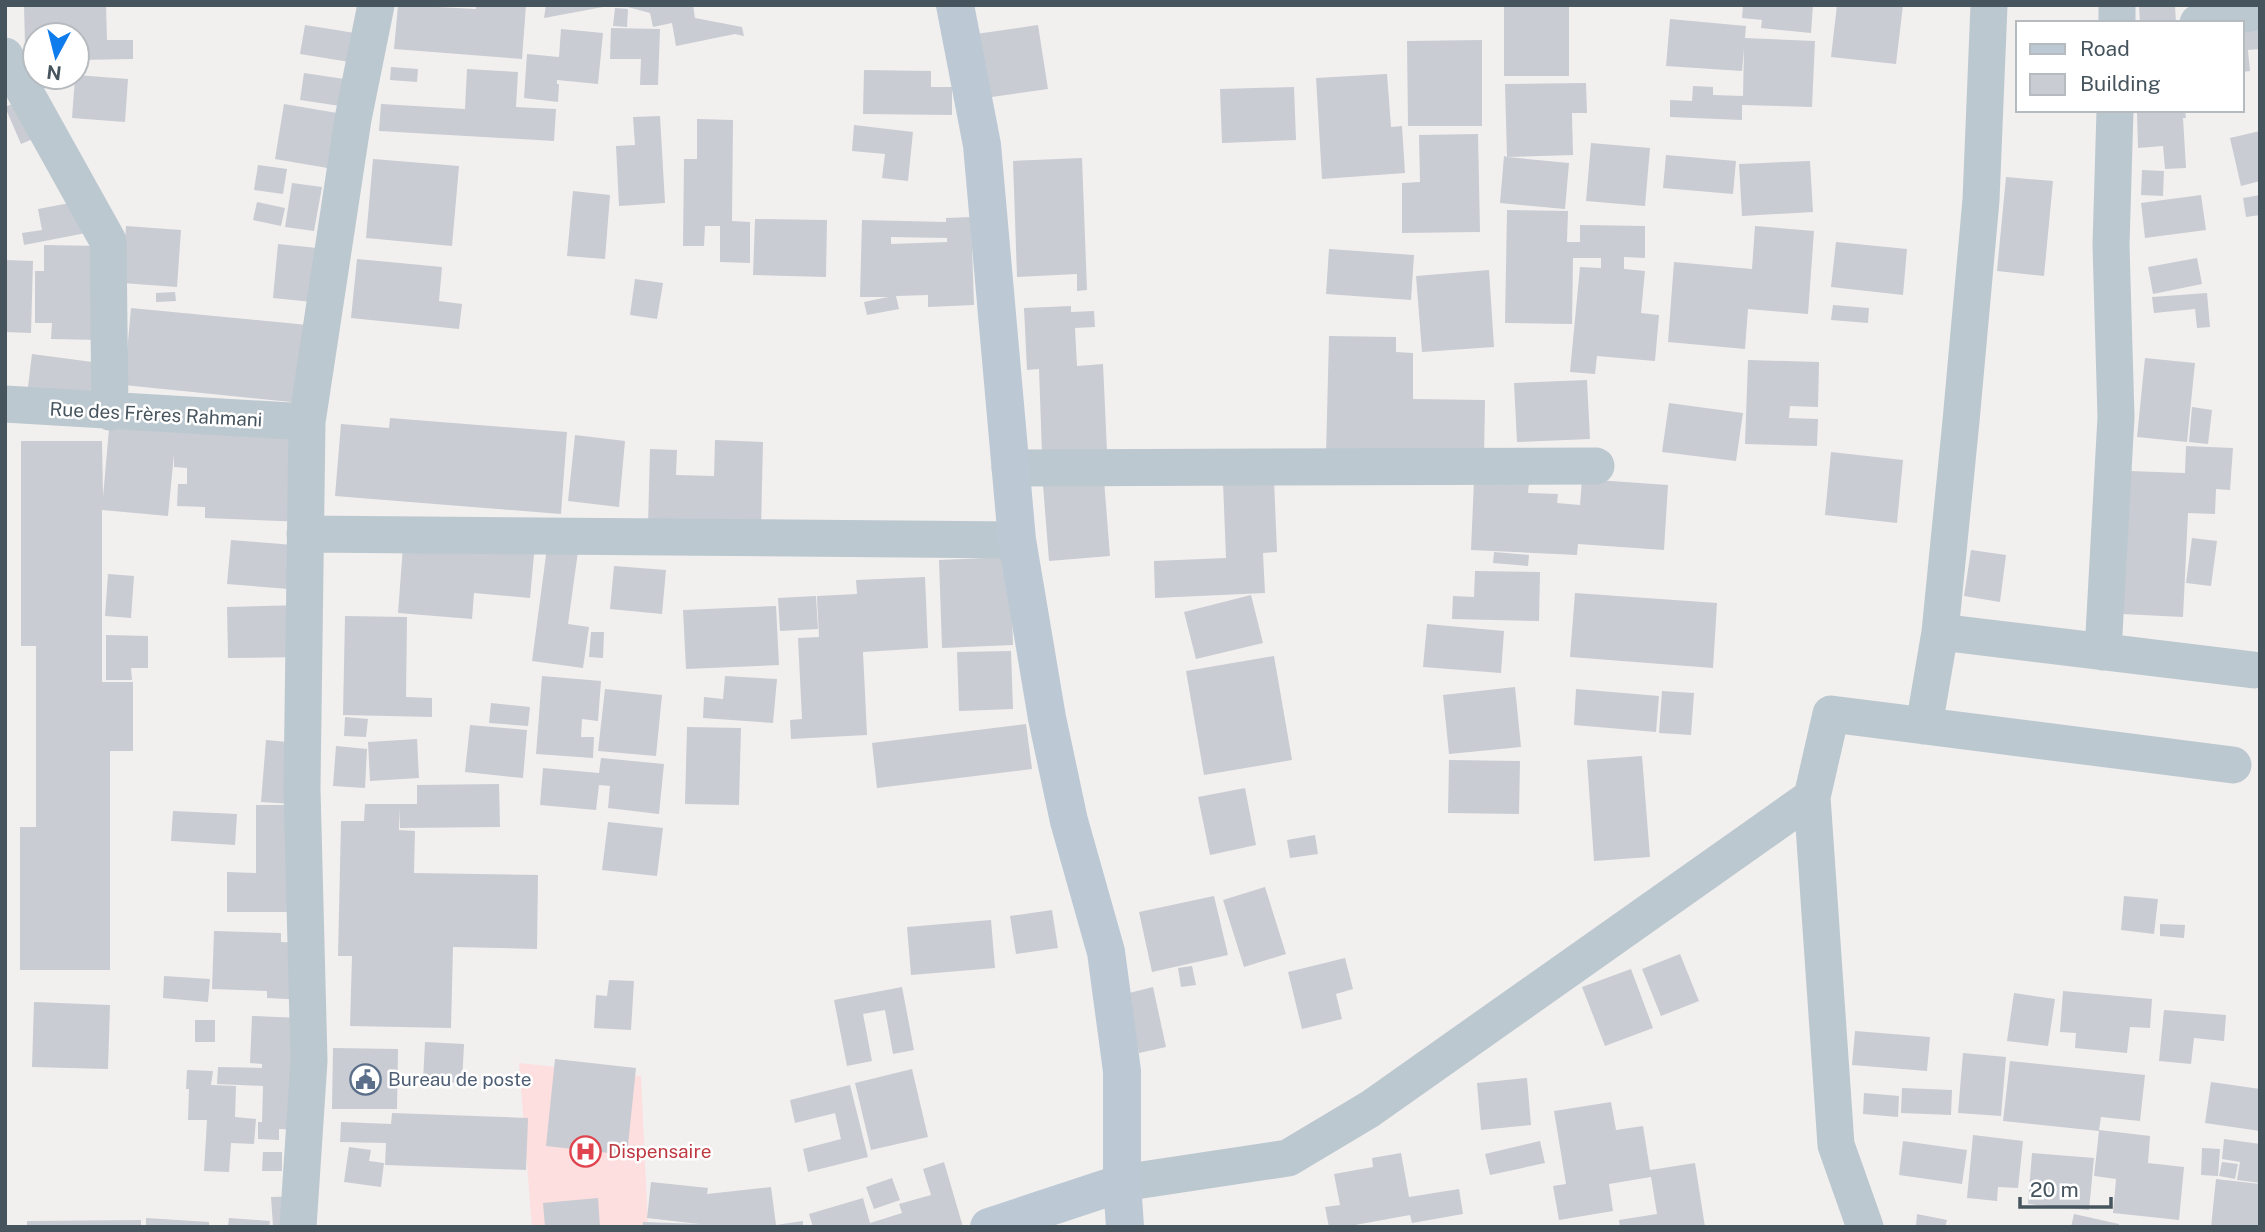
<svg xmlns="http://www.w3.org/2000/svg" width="2265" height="1232" viewBox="0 0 2265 1232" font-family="'Public Sans',sans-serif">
  <rect width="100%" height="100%" fill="#f2efef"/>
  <path fill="#fcdfde" d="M519 1063 641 1076 648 1227H532Z"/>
  <path fill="#c9ccd2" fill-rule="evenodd" d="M24 5H106L107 40H133V59L77 60V35H35V45H25Z
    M398 5 476 9V5H526L522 59 394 49Z
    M546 5H603V7L544 18Z
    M620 5H693L695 18 742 27 744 36 735 34 676 46 672 23 653 27 650 13Z
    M1504 5H1569V76H1504Z
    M1743 5H1813L1811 33 1761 28 1762 20 1742 18Z
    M1837 5H1903L1896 64 1831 57Z
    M2139 5H2175L2176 23H2140Z
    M615 8 628 9 627 27 613 26Z
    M1670 19 1746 26 1745 38 1815 41 1812 107 1742 105V120L1670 117V100L1692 101 1693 86 1713 87V95L1743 96 1744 48 1742 71 1666 66Z
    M2260 22V49L2248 50 2250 71 2242 72V24Z
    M305 25 361 34 356 63 300 54Z
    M1038 25 1048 89 985 98 976 34Z
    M611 28 660 29 658 85H640L641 59H610Z
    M561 29 603 33 598 84 557 80V84H559L558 102 524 98 527 54 559 57Z
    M1482 40V126H1408L1407 41Z
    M391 67 418 69 417 82 390 80Z
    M467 69 518 72 516 107 556 109 554 141 379 131 381 104 465 109Z
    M864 70 931 71V87H952V115L863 114Z
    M304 73 351 80 347 107 300 100Z
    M1387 74 1391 127 1402 126 1405 173 1322 179 1316 78Z
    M77 75 128 79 125 122 72 118 75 77Z
    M1586 83 1587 113H1572L1573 155 1507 157 1569 163 1565 209 1500 203 1504 156 1507 157 1505 84Z
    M1294 87 1296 140 1222 143 1220 89Z
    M29 97 45 134 21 144 5 107Z
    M284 104 349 115 339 170 275 159Z
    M2166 110H2185L2186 118H2183L2186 168 2165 169 2163 146 2138 148 2137 113Z
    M660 116 665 203 619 206 616 146 635 145 633 117Z
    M697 119 733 120 732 221 750 222V263L720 262V226H705L704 246H683L684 159H697Z
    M854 125 913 132 908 181 882 178 885 154 852 151Z
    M2260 131V156H2258L2260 181 2241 186 2230 138Z
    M1478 134 1480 232 1402 233V183L1420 182 1419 135Z
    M1591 143 1650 148 1645 206 1586 201Z
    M1666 155 1736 161 1733 194 1663 188Z
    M1082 158 1087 290 1077 291V274L1017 277 1013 161Z
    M373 159 459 166 452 246 366 238Z
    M1810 161 1813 212 1742 216 1739 164Z
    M258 165 287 169 283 194 254 190Z
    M2142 170 2164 171 2163 196 2141 195Z
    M2006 177 2053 181 2044 276 1997 271Z
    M292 183 322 187 314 231 285 227Z
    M573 191 610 195 605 259 567 256Z
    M2201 195 2206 230 2145 238 2141 203Z
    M2260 195V215L2246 217 2243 198Z
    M80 201 86 233 24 245 22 233 42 230 38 209Z
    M257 202 285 208 281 226 253 220Z
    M1507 210 1568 211 1567 242H1580V225L1645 226V258L1624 257V269L1645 271 1641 313 1659 315 1655 361 1597 356 1595 374 1570 372 1580 267 1601 268V258H1573L1572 324 1505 323Z
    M971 217 974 305 928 307V295L896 296 899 309 867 315 864 302 888 297H860L862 220 946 222V218ZM891 237 947 238V242L891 244Z
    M755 219 827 220 826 277 753 275Z
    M126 226 181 230 177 287 122 283Z
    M1755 226 1814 231 1808 314 1748 309 1745 349 1668 342 1674 262 1752 269Z
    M1836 242 1907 249 1903 295 1831 287Z
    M278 244 327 249 322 303 273 298Z
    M44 245 101 246 100 340 51 339 52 323H35V271H44Z
    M1329 249 1414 255 1411 300 1326 294Z
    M2197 258 2202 284 2153 294 2148 267Z
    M357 259 442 267 439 301 462 304 459 329 351 318Z
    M5 260 33 261 31 333 5 332Z
    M1489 270 1494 347 1422 352 1416 276Z
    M635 279 663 283 657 319 630 315Z
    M175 292 176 301 156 302V293Z
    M2207 293 2210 327 2197 328 2195 309 2154 313 2152 297Z
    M1833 305 1869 308 1868 323 1831 320Z
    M1071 306V312L1094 311 1095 327 1075 328 1077 366 1103 364 1107 451 1042 454 1039 369 1027 370 1024 308Z
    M131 308 318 326 311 404 124 385Z
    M1329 336 1396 337V352L1413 353V399L1485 400 1484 459 1326 455Z
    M32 354 100 363 96 396 28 387Z
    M2145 358 2195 363 2187 442 2137 437Z
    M1748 360 1819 362 1818 407 1790 406 1789 418 1818 419 1817 446 1745 444Z
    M1587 380 1590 439 1517 442 1514 383Z
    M1669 403 1743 413 1736 461 1662 452Z
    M2192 407 2212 410 2208 444 2189 442Z
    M110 418 309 434 306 522 205 518V507L177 506 178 484H187V468L174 467V454L168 516 102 510V682H133V751H110V970H20V827H36V646H21V441H102L103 497Z
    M390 418 567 432 561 514 335 496 341 424 389 428Z
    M575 435 625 441 619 507 568 501Z
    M715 440 763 442 761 529 648 526 650 449 677 450 676 475 714 476Z
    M2186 446 2233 448 2230 490 2216 489 2215 514 2188 513 2183 617 2122 614 2129 471 2185 473Z
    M1831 452 1903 460 1897 523 1825 515Z
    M1582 479 1668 485 1664 550 1578 544 1577 555 1471 550 1474 480 1529 483 1528 493 1558 494 1557 503 1580 505Z
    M1104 480 1110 556 1049 561 1043 485Z
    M1274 480 1277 552 1263 553 1265 593 1155 598 1154 561 1226 558 1223 482Z
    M404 533 535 544 530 598 474 593 472 619 398 613Z
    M2192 538 2217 541 2211 586 2186 583Z
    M231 540 305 546 302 590 227 584Z
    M548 540 579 544 568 624 589 627 583 668 532 661Z
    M1971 550 2006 555 2000 602 1964 596Z
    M1494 552 1529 555 1528 566 1493 563Z
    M1010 557 1013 645 942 648 939 560Z
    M614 566 666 570 662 614 610 609Z
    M1475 571 1540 572 1539 621 1452 619 1453 596 1474 597Z
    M108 574 134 576 131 618 105 616Z
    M925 577 928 648 863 652 867 735 791 739 790 720 802 719 798 638 819 637 817 596 857 594 856 580Z
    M1575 593 1717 603 1713 668 1570 657Z
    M1251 595 1263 643 1196 659 1184 612Z
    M816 596 818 629 780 631 778 598Z
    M302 605 303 657 228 658 227 607Z
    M776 606 779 665 686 669 683 610Z
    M345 616 407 617 406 697 432 698V717L343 715Z
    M1427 624 1504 631 1501 673 1423 667Z
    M591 632H604L603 658 589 657Z
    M106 635 148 636V668H131L132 680H106Z
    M1011 651 1013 709 959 711 957 652Z
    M1274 656 1292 760 1204 775 1186 671Z
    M542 676 601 681 598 721 582 719 581 737H594L593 758 536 754Z
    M725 676 777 679 773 723 703 718 704 697 723 699Z
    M1515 687 1521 747 1449 754 1443 695Z
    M605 689 662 695 656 756 598 751Z
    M1576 689 1659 696 1656 732 1574 725Z
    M1662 691 1694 693 1691 735 1659 733Z
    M491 703 530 707 528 726 489 723Z
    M345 717 368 719 366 737 344 736Z
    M1026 724 1032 769 877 788 872 743Z
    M470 725 527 730 523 778 465 772Z
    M687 727 741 728 739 805 685 804Z
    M417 739 419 778 370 781 368 742Z
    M266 740 299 743 293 804 261 802Z
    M336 746 367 749 365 788 333 786Z
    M1642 756 1650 857 1594 861 1587 760Z
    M601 758 664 764 659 814 608 808 610 786 599 785 596 810 540 805 543 768 599 773Z
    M1449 760 1520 761 1519 814 1448 813Z
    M499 784 500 827 400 828 399 808V830L415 831 414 873 538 875 537 949 453 947 451 1028 350 1026 352 956H338L341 821H364L365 804H417V785Z
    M1245 788 1256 845 1210 855 1198 797Z
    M256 805H301L300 912H227V872L256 873Z
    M173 811 237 814 235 845 171 841Z
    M608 822 663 828 657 876 602 870Z
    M1315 835 1318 854 1290 858 1287 840Z
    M1265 887 1286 954 1244 967 1223 900Z
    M1214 896 1228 955 1152 972 1139 912Z
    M2124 896 2158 899 2154 934 2121 930Z
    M1052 910 1058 948 1016 954 1010 916Z
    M991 920 995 968 911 975 907 927Z
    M2160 924 2185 925 2184 938 2160 936Z
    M214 931 281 933V942L309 943 307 1000 267 998V991L212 989Z
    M1680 954 1699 1001 1661 1016 1642 969Z
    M1345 958 1353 989 1336 994 1342 1019 1302 1029 1288 972Z
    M1192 966 1196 985 1181 987 1178 968Z
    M1631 969 1653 1028 1605 1046 1582 987Z
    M164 976 210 979 208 1002 163 998Z
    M609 980 634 981 631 1030 594 1028 596 995 607 996Z
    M902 987 914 1050 893 1054 885 1010 863 1014 872 1061 847 1066 834 1000Z
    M1153 987 1166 1047 1139 1053 1125 994Z
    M2063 991 2152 999 2150 1028 2130 1027 2127 1053 2075 1048 2076 1033 2060 1032Z
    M2014 993 2055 999 2048 1046 2007 1041Z
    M34 1002 110 1005 108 1069 32 1067Z
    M2164 1010 2226 1015 2224 1041 2194 1038 2191 1064 2159 1061Z
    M252 1016 301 1018 302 1130 279 1129V1140L258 1139V1122H262L263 1086 217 1084 218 1067 262 1068V1064L250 1063Z
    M195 1020H215V1042H195Z
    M1855 1031 1930 1037 1927 1071 1852 1065Z
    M425 1042 464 1044 462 1083 423 1081Z
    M333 1048 398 1049 397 1109H332Z
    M1963 1053 2006 1057 2001 1116 1958 1113Z
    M555 1059 636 1068 627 1155 546 1146Z
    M2010 1061 2145 1075 2140 1121 2101 1117 2099 1130 2150 1136 2148 1163 2184 1167 2179 1220 2113 1213 2116 1179 2094 1176 2099 1131 2003 1121Z
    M912 1069 928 1137 871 1150 855 1083Z
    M187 1070 213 1071 211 1085 236 1086 235 1117 256 1119 254 1144 231 1143 229 1172 204 1171 207 1120H188L189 1089H186Z
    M1527 1078 1531 1125 1481 1130 1477 1083Z
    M2211 1082 2260 1089V1131L2205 1123Z
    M850 1085 868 1157 808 1172 803 1149 841 1139 835 1113 795 1123 790 1100Z
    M1902 1088 1952 1090 1951 1115 1901 1113Z
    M1864 1093 1899 1096 1898 1117 1863 1114Z
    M1611 1102 1616 1130 1643 1126 1650 1170 1695 1163 1705 1227H1620L1619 1220 1657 1214 1651 1177 1609 1184 1613 1211 1559 1220 1553 1186 1566 1184 1554 1111Z
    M392 1113 528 1118 526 1170 385 1165 386 1143 340 1142 341 1122 391 1124Z
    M1973 1135 2023 1141 2018 1188 1998 1187 1997 1201 1967 1198Z
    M2224 1139 2260 1144V1183L2237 1180 2240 1162 2222 1159Z
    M1540 1141 1545 1163 1490 1175 1485 1154Z
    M1903 1141 1967 1150 1962 1184 1899 1175Z
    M349 1147 371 1150 369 1161 384 1163 381 1187 344 1182Z
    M2202 1148 2220 1149 2218 1176 2201 1175Z
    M263 1152H282V1171H262Z
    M1401 1153 1409 1197 1459 1189 1463 1214 1412 1223 1410 1215 1344 1227H1329L1325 1207 1340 1205 1334 1174 1373 1167 1372 1158Z
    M2032 1153 2094 1158 2089 1210 2028 1204Z
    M944 1162 963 1227H813L809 1214 863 1198 870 1223 902 1213 899 1204 931 1195 923 1169Z
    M2222 1162 2238 1164 2235 1179 2219 1176Z
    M892 1178 900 1200 874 1209 866 1187Z
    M2216 1179 2260 1184V1227H2211Z
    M651 1182 708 1188 707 1194 771 1187 776 1225 803 1221V1227H643V1222L699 1224 647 1218Z
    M302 1196 303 1225 273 1226 271 1197Z
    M598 1198 600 1227H545L543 1203Z
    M1917 1214 1947 1220 1945 1227H1916Z
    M2074 1214 2119 1224V1227H2071Z
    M146 1218 209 1222V1227H146Z
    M229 1218 270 1221 269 1227H228Z
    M141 1220V1227H27V1221Z"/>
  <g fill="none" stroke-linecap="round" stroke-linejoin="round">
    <path stroke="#bcc8cf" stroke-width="37" d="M2117 23V5
      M2198 23 2260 11
      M5 56 108 241 110 412
      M5 404 307 422
      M1010 468 1596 466
      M305 534 1017 540
      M1940 632 2254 670
      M2103 652 2116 417 2111 245 2115 110
      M1924 726 1940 632 1961 421 1981 200 1989 5
      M1122 1183 1288 1158 1370 1109 1812 797
      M298 1227 309 1061 302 788 307 422 353 119 376 5
      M1865 1227 1836 1145 1812 797 1831 714 2233 765"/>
    <path stroke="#bcc9d4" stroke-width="38" d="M955 5 982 145 1017 540 1047 718 1069 821 1106 952 1122 1071V1183L1125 1227
      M989 1227 1122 1183"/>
  </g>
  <defs>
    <symbol id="civic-ring" viewBox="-11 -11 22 22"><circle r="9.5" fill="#fff" stroke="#5c6f8a" stroke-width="1.5"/><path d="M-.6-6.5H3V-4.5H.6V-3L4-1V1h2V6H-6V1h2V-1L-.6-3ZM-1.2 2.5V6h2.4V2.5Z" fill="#5c6f8a"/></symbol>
    <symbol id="hospital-ring" viewBox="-11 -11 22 22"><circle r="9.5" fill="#fff" stroke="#e0444e" stroke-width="1.5"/><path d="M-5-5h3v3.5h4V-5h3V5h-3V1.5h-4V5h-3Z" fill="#e0444e"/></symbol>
  </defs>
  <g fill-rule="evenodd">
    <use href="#civic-ring" x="348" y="1062" width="35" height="35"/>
    <use href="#hospital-ring" x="568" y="1134" width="35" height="35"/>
  </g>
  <g text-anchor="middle" stroke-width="5" stroke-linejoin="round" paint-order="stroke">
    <g font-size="19" fill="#46545e" stroke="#fff">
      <text transform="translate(156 414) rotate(3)" y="7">Rue des Frères Rahmani</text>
    </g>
    <g font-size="19" fill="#4e5e75" stroke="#fff" text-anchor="start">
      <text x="388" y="1086">Bureau de poste</text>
    </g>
    <g font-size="19" fill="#be3a42" stroke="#fff" text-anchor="start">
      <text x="608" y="1158">Dispensaire</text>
    </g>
  </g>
  <rect width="2265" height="1232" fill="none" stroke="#46545e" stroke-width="14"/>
  <rect x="2016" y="21" width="228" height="91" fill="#ffffff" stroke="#b5bbbf" stroke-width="2"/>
  <rect x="2030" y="44" width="35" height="10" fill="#bcc9d4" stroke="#b5bbbf" stroke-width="2"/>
  <text x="2080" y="56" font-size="21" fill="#46545e">Road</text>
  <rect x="2030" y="74" width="35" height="21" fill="#c9ccd2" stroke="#b5bbbf" stroke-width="2"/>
  <text x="2080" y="91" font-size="21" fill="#46545e">Building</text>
  <g transform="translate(56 56) rotate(187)"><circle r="33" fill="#ffffff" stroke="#b5bbbf" stroke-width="2"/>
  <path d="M0-5L12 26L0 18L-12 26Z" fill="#0e7cec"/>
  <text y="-10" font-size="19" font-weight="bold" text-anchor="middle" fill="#46545e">N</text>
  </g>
  <path d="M2020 1197v10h91v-10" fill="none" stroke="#46545e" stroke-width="3.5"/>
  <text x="2030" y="1197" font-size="21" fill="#46545e" stroke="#ffffff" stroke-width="5" paint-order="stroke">20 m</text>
</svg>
